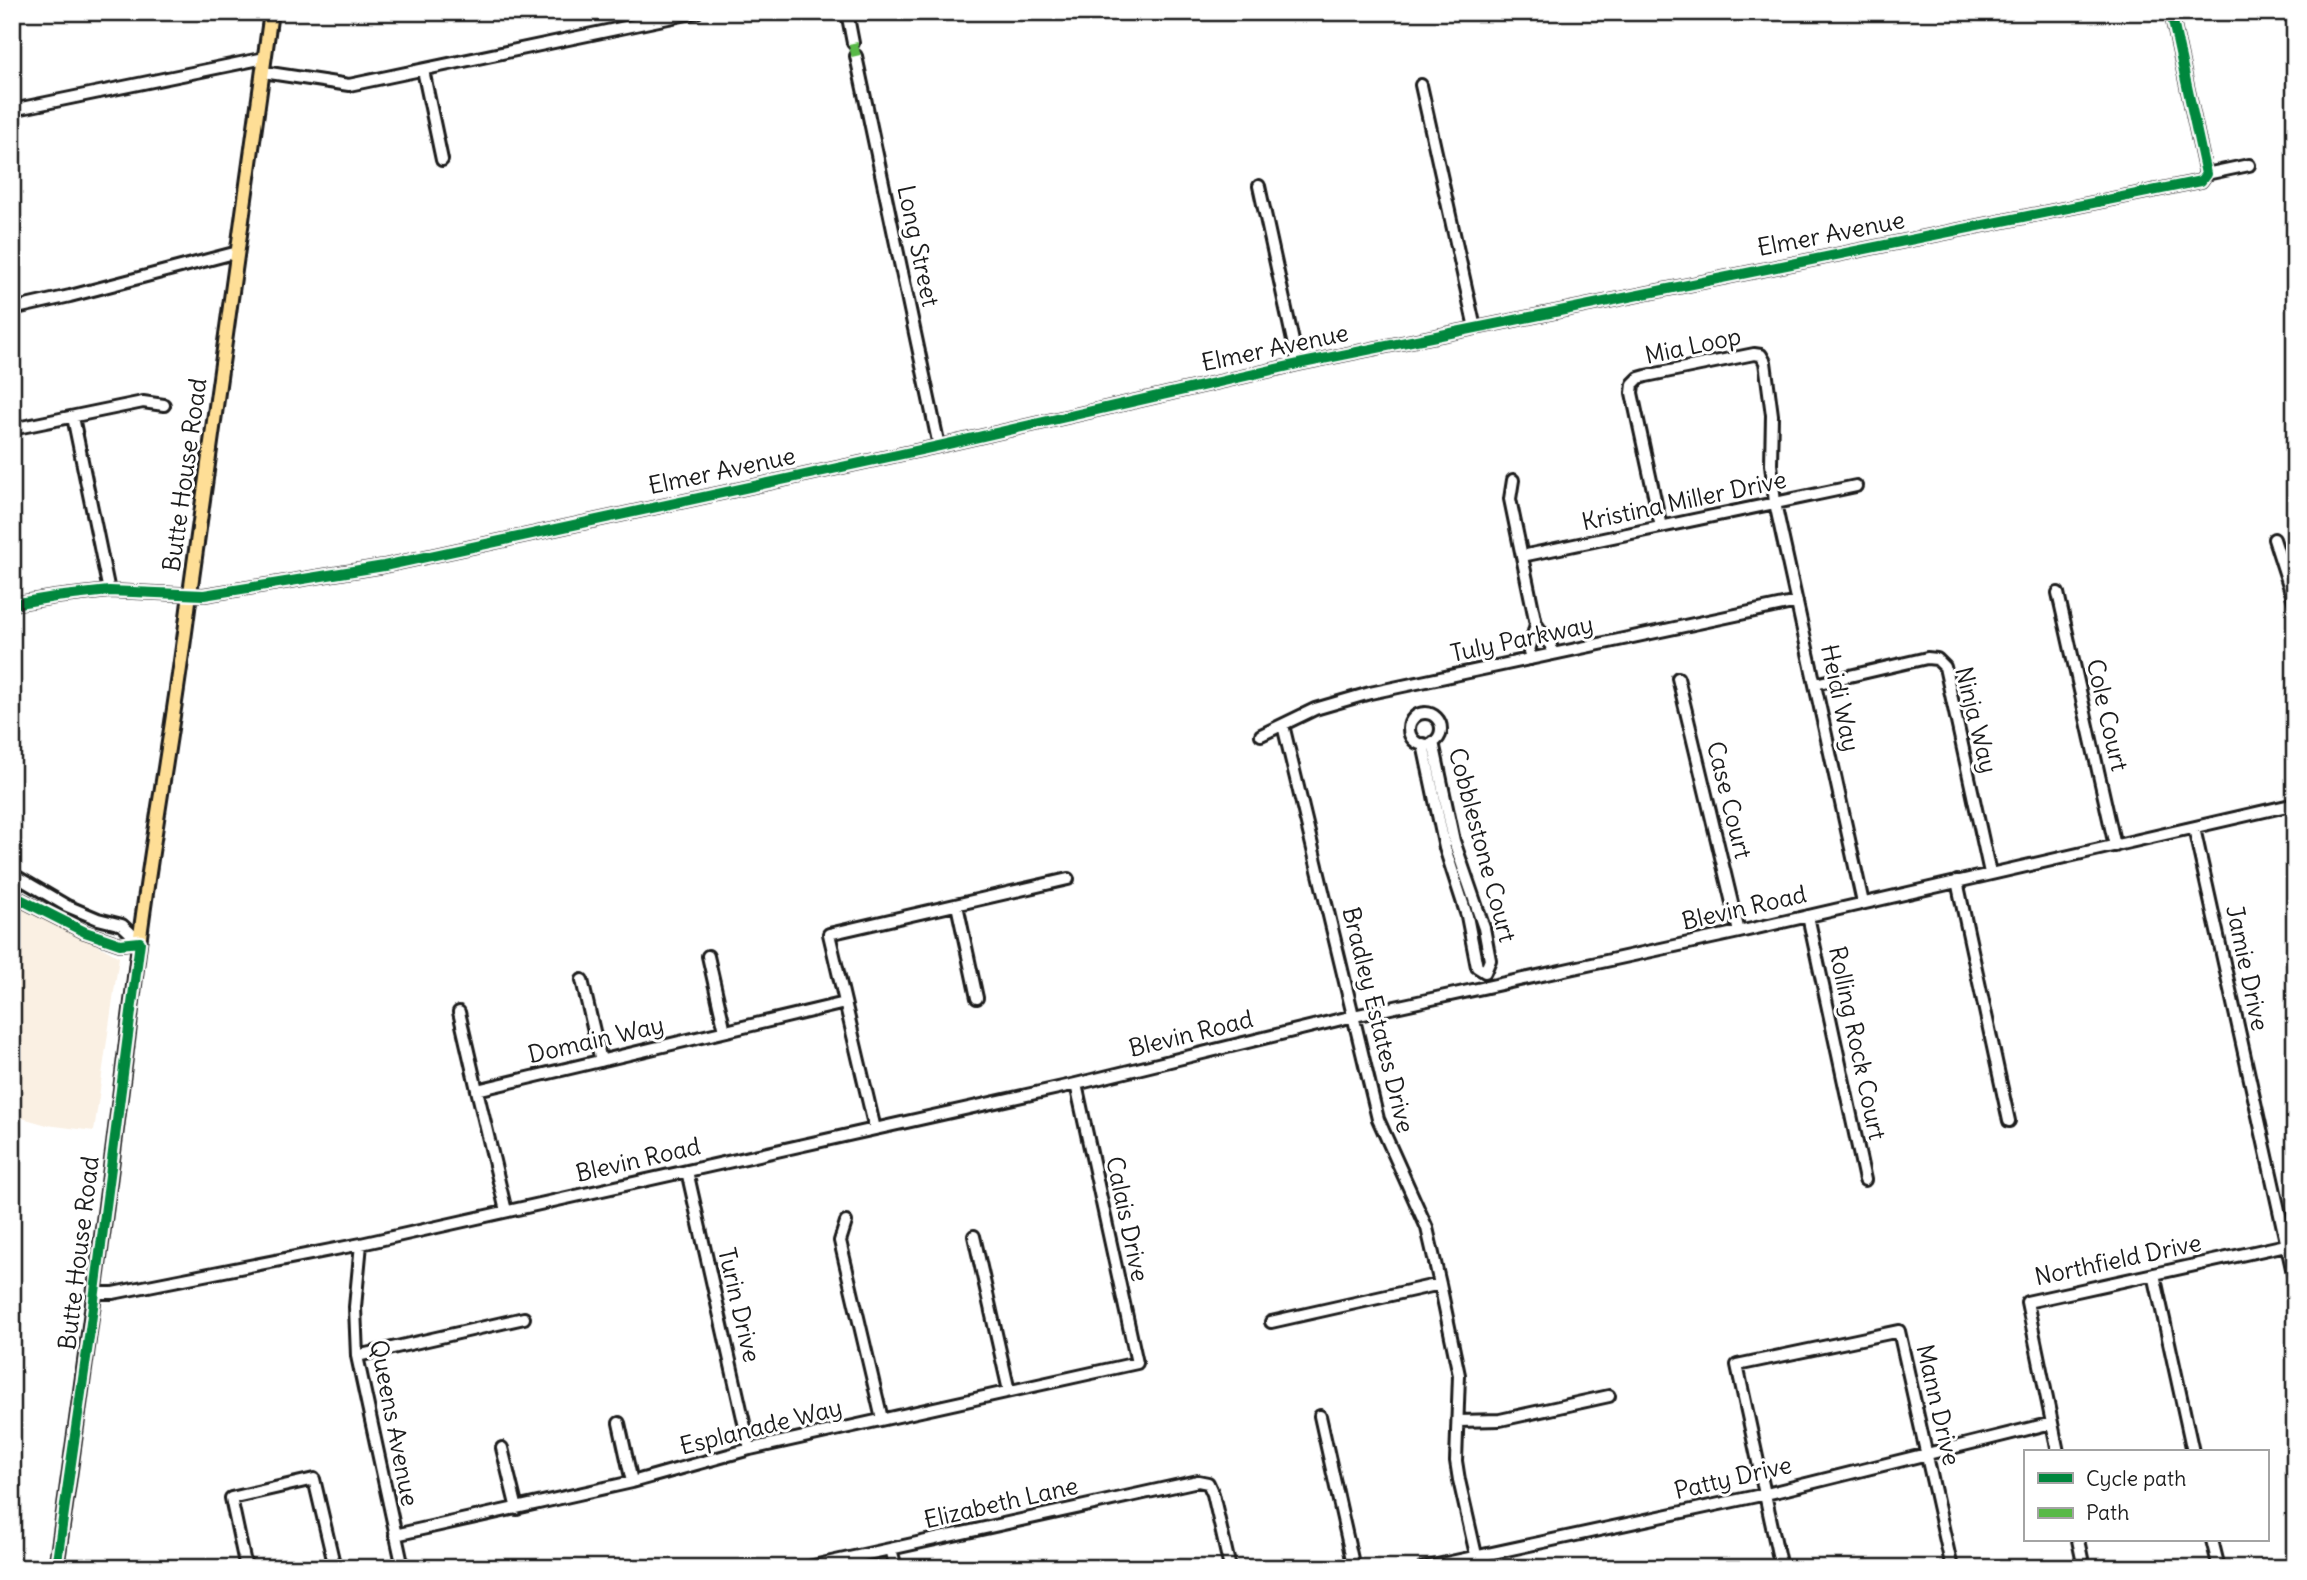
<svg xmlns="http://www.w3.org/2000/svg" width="2307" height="1580" viewBox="0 0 2307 1580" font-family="Delius,sans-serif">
  <rect width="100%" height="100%" fill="#fff"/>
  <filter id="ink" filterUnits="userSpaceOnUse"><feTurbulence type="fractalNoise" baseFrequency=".0143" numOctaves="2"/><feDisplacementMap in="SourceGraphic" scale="14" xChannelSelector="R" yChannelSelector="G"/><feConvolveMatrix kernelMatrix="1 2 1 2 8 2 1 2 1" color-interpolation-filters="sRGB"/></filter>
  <g filter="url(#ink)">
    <path fill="#faf0e3" d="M12 897 119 957 94 1131 47 1125 12 1115Z"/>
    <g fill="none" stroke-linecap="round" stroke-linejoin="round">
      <defs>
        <path id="minor" d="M847 12 853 43
          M856 56 939 446
          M423 70 442 160
          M263 72 349 85 697 12
          M1421 85 1475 328
          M12 110 265 58
          M2206 174 2249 165
          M1259 186 1298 364
          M12 309 70 296 238 252
          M73 417 109 591
          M12 429 143 402 164 405
          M1513 480 1510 499 1536 624 1551 646 1552 654
          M1661 527 1632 393 1633 384 1639 378 1646 376 1754 354 1761 355 1765 362 1772 415 1771 464 1775 503 1863 903
          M2274 539 2295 604
          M1522 556 1856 486
          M2058 593 2115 846
          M12 604 55 597 109 591 204 595 384 566 939 446 1298 364 2201 181 2206 174 2171 12
          M1531 659 1529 651 1536 624
          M1678 678 1739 932
          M1815 684 1927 658 1937 659 1945 667 1990 873
          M1409 729a16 16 0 1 1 32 0a16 16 0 1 1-32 0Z
          M1283 725 1378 1119 1427 1228 1440 1284 1459 1375 1456 1461 1459 1480 1479 1568
          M1261 735 1315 709 1370 693 1797 602
          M1433 742 1454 841 1484 928 1490 960 1485 972
          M1423 744 1445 848 1467 916 1477 967 1485 972
          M2194 828 2295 1282
          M12 874 67 906 98 919 122 925 140 942
          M1957 881 2009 1121
          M12 895 85 932 120 944 140 942
          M957 905 977 998
          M1808 916 1865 1180
          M708 956 725 1031
          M582 980 601 1061
          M459 1012 477 1090
          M875 1129 829 934 1068 879
          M687 1171 750 1449
          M506 1211 477 1090 845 1003
          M846 1222 840 1241 882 1419
          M974 1236 1009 1391
          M361 1244 355 1307 357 1356 403 1568
          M2154 1274 2193 1452
          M95 1293H113L361 1244 1076 1084 1354 1016 1739 932 2295 804
          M1271 1322 1440 1284
          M357 1356 524 1318
          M1320 1416 1354 1568
          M1458 1421 1500 1420 1609 1396
          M619 1423 632 1482
          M502 1448 517 1509
          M2058 1452 2027 1302 2295 1243
          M395 1535 632 1482 750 1449 1137 1363 1076 1084
          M2078 1540 2084 1568
          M2212 1540 2219 1568
          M891 1549 896 1568
          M246 1568 231 1498 314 1479 335 1568
          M804 1568 1198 1481 1208 1483 1213 1494 1230 1568
          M1423 1568 1766 1494 2052 1423
          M1781 1568 1737 1365 1899 1331 1952 1568"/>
        <path id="major" d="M56 1568C86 1360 114 1152 139 944 154 827 176 711 190 593L271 12"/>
      </defs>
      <use href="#minor" stroke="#1c1c1c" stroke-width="16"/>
      <use href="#major" stroke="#1c1c1c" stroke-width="18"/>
      <use href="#minor" stroke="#fff" stroke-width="10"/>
      <use href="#major" stroke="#fede96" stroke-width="12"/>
      <path stroke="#58b947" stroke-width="9" stroke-dasharray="18 9" stroke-linecap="butt" d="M853 43 856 56"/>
      <defs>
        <path id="cycleway" d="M12 604 55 597 109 591 204 595 384 566 939 446 1298 364 2201 181 2206 174 2171 12
          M12 895 85 932 120 944 140 942 91 1323 56 1568"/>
      </defs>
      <use href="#cycleway" stroke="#fff" stroke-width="15"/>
      <use href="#cycleway" stroke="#00873e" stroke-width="10"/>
    </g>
  </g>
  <g text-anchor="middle" stroke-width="6" stroke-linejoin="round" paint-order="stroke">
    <g font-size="24" fill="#1c1c1c" stroke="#fff">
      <text transform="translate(1831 234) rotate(-11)" y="8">Elmer Avenue</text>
      <text transform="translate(918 246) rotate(78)" y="8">Long Street</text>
      <text transform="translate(1693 346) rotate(-12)" y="8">Mia Loop</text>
      <text transform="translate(1275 348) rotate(-12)" y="8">Elmer Avenue</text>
      <text transform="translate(722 471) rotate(-12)" y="8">Elmer Avenue</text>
      <text transform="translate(185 475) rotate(-82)" y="8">Butte House Road</text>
      <text transform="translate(1684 501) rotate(-12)" y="8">Kristina Miller Drive</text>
      <text transform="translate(1522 639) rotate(-12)" y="8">Tuly Parkway</text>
      <text transform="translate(1840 698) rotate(78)" y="8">Heidi Way</text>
      <text transform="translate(2107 715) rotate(77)" y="8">Cole Court</text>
      <text transform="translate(1976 720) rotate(76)" y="8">Ninja Way</text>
      <text transform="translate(1729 800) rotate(76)" y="8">Case Court</text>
      <text transform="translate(1482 845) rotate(75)" y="8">Cobblestone Court</text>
      <text transform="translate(1744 908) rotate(-13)" y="8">Blevin Road</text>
      <text transform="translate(2247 968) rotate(78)" y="8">Jamie Drive</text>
      <text transform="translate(1378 1020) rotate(76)" y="8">Bradley Estates Drive</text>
      <text transform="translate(1191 1034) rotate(-14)" y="8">Blevin Road</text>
      <text transform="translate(596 1040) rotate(-13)" y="8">Domain Way</text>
      <text transform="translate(1857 1043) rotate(78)" y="8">Rolling Rock Court</text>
      <text transform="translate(638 1160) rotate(-13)" y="8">Blevin Road</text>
      <text transform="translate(1127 1219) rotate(78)" y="8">Calais Drive</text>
      <text transform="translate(79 1253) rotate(-83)" y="8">Butte House Road</text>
      <text transform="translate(2118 1260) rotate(-12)" y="8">Northfield Drive</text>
      <text transform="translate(739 1305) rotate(77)" y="8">Turin Drive</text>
      <text transform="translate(1938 1405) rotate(77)" y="8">Mann Drive</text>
      <text transform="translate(394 1423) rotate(79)" y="8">Queens Avenue</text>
      <text transform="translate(761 1427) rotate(-14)" y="8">Esplanade Way</text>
      <text transform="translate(1733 1478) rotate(-13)" y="8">Patty Drive</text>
      <text transform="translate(1001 1503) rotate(-13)" y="8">Elizabeth Lane</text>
    </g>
  </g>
  <rect width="2307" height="1580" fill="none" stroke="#fff" stroke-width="42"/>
  <rect x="21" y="21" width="2265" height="1538" fill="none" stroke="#1c1c1c" stroke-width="2.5" filter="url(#ink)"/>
  <rect x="2024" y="1450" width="245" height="91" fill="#ffffff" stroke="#a4a4a4" stroke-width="2"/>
  <rect x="2038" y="1473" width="35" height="10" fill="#00873e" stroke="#a4a4a4" stroke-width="2"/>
  <text x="2086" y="1486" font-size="21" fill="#1c1c1c">Cycle path</text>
  <rect x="2038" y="1508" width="35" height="10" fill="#58b947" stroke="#a4a4a4" stroke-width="2"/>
  <text x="2086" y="1520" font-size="21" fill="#1c1c1c">Path</text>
</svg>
